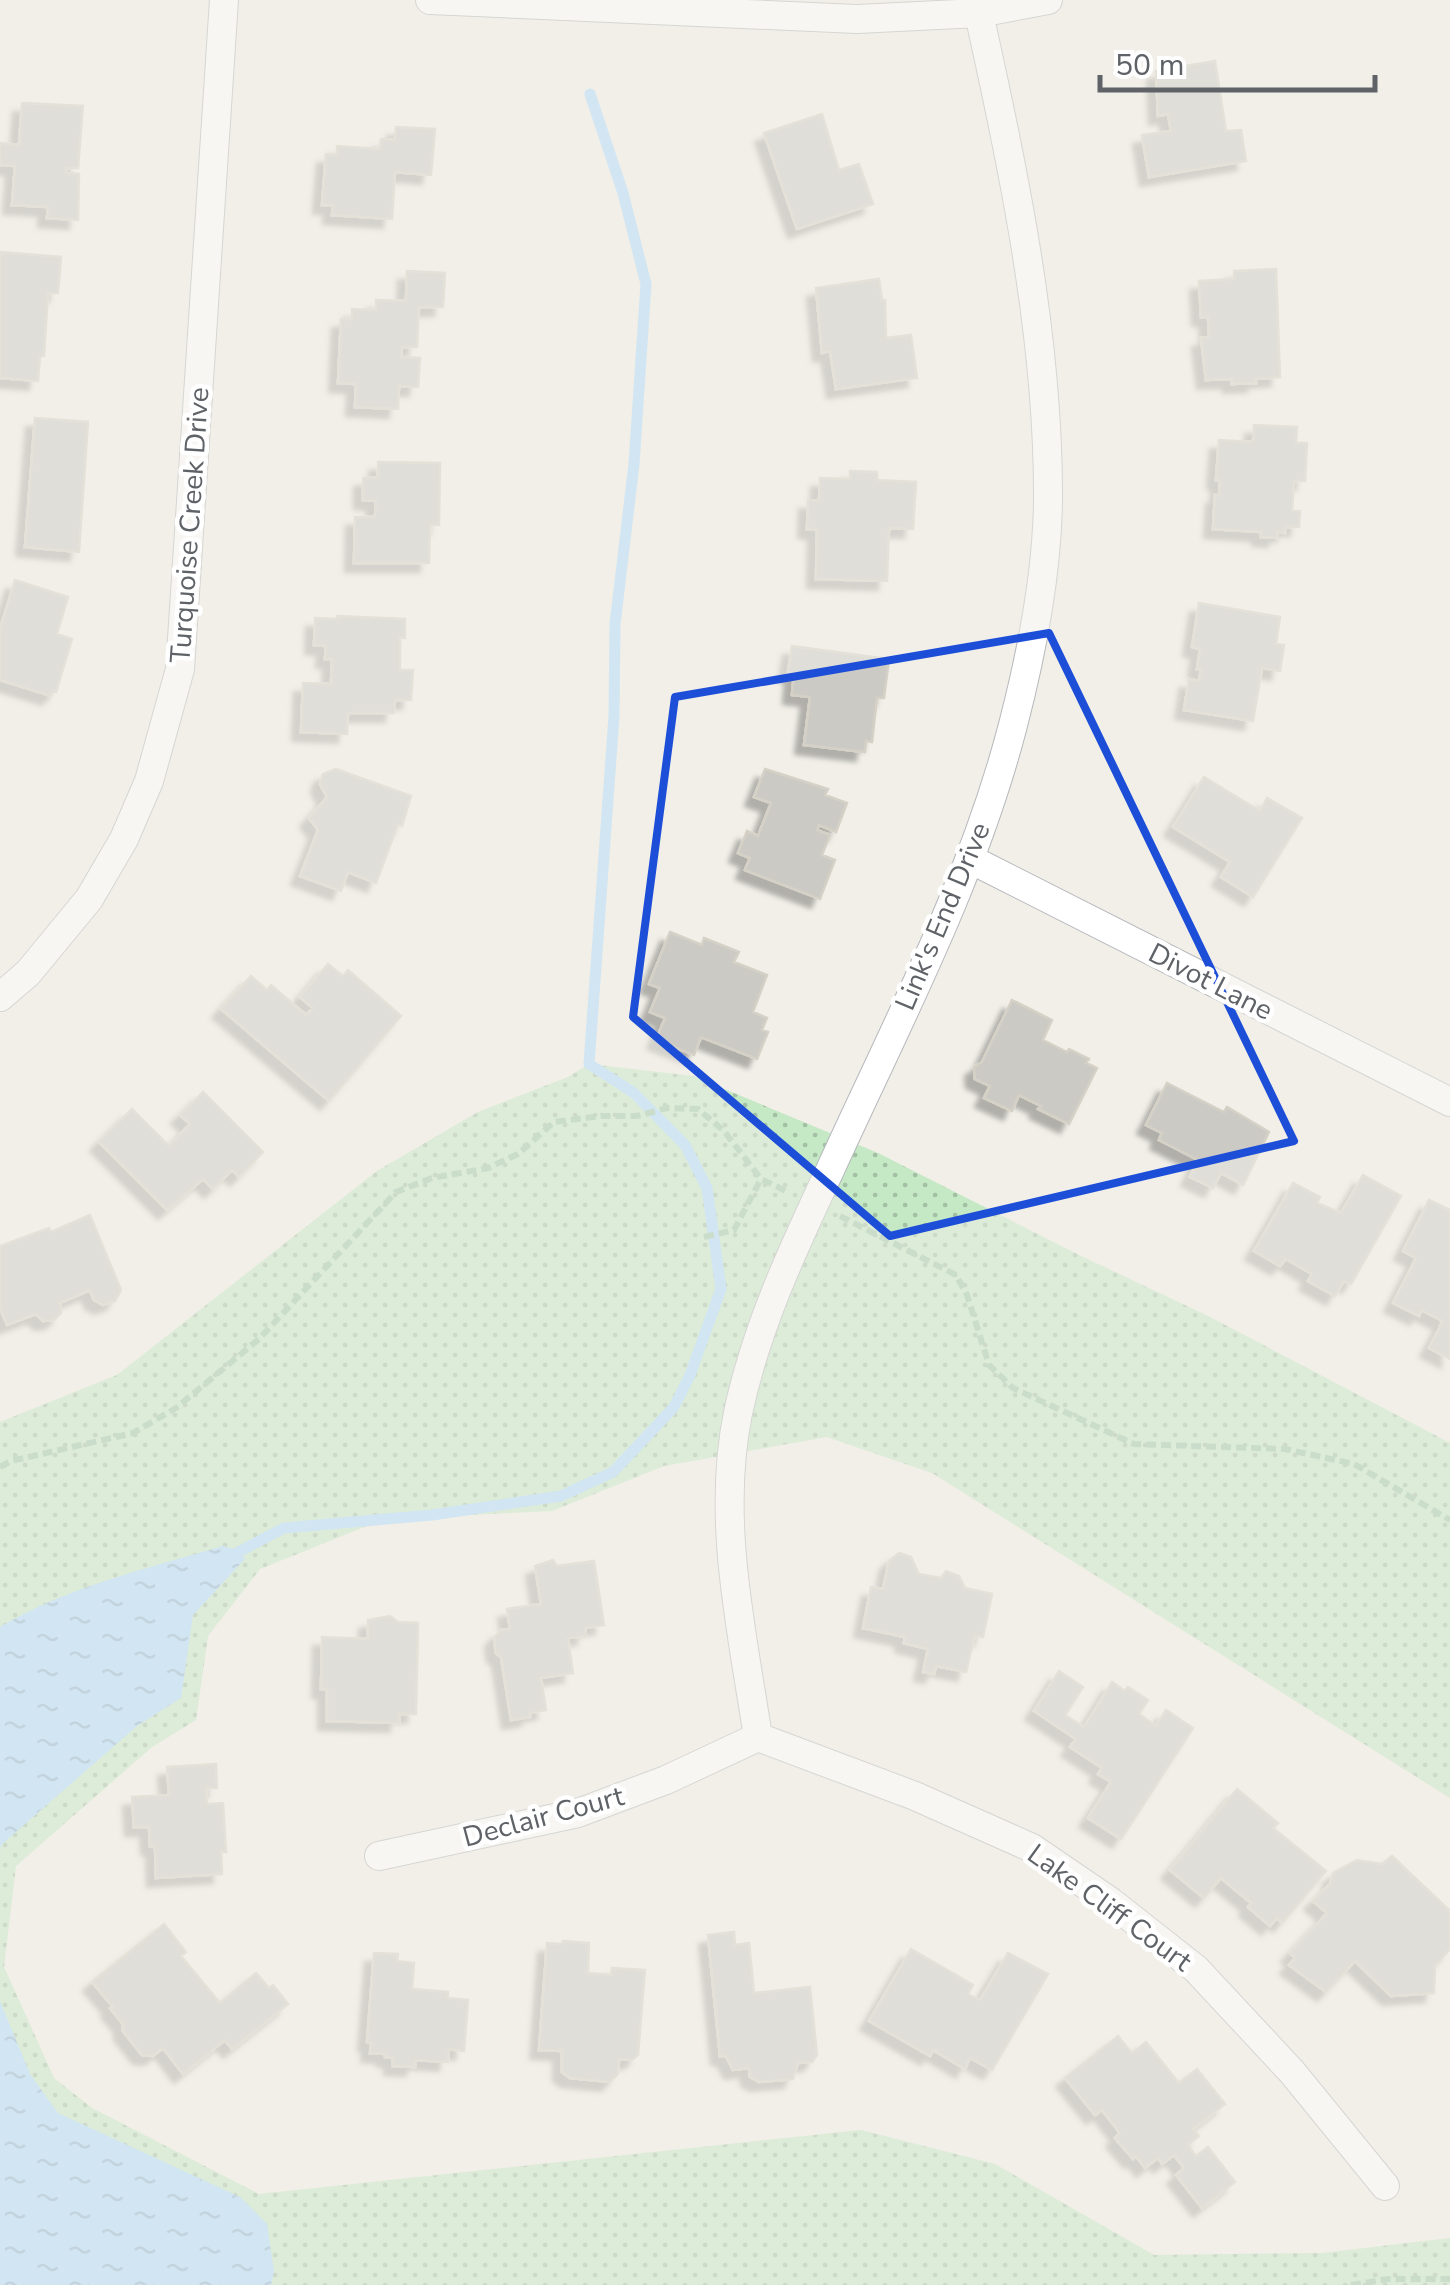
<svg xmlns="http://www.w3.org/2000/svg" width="1450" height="2285" viewBox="0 0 1450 2285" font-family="'Nunito Sans',sans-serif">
  <defs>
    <pattern id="green-dots" width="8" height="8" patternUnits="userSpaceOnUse" patternTransform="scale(2.5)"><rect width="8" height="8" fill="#c5e8c5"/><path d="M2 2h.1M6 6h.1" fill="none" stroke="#a3c0a4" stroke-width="1.8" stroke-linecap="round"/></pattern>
    <pattern id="water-ripples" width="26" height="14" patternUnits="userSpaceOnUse" patternTransform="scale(2.5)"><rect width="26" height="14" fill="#aadaff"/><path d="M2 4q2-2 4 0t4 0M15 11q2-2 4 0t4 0" fill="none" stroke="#8eb4d2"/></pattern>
    <filter id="shadow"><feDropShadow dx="-9" dy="9" stdDeviation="2.5" flood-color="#0004"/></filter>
  </defs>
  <rect width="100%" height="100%" fill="#f1efe8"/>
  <path fill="url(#green-dots)" d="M589 1064 693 1076 878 1153 1079 1255 1208 1316 1450 1443V1798L932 1473 827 1437 664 1466 552 1511 384 1519 260 1569 208 1636 196 1720 152 1747 16 1866 4 1967 54 2078 92 2108 259 2194 861 2130 995 2164 1154 2255 1322 2253 1450 2238V2285H0V1422L117 1375 377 1171 478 1112 568 1077Z"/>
  <path fill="url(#water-ripples)" d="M223 1546 237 1550 245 1559 193 1615 181 1698 137 1726 1 1845 0 1852V1627C67 1587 149 1568 223 1546Z
    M0 2001 30 2074 58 2113 240 2197 267 2224 274 2271 271 2285H0Z"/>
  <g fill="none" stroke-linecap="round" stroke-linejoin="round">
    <path stroke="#aadaff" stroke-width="11" d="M227 1558 284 1528 432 1515 561 1496 613 1472 674 1407 690 1375 721 1289 707 1188 685 1145 634 1093 589 1064 614 716 615 624 634 464 646 284 623 193 590 94"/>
  </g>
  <path fill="#cccac5" stroke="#d6d1c6" stroke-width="2.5" filter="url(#shadow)" d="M1215 61 1226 131 1241 130 1246 161 1149 177 1142 135 1171 131 1168 114 1158 116 1156 71Z
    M22 103 83 106 78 168H66V173L79 174 78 220 47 218 48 207 12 205 15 166 0 165V143L19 145Z
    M822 114 839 170 859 164 873 204 797 229 764 133Z
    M396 127 435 129 431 175 395 172 392 219 332 215 333 205H322L326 154 337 155V146L380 149 381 139 395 140Z
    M0 252 61 257 58 293H48L44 356H40L38 381 0 378Z
    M1276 269 1280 377 1255 379 1256 383 1232 384V379L1206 380 1201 338 1209 337 1208 317H1201L1199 281 1234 279V271Z
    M407 271 445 273 443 307H419L417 347H402L401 357 420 358 418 387 399 386 398 409 355 407 356 384 338 383 341 319H352V309L376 310V300L406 301Z
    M879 279 882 300H885L886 338 911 335 917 378 836 389 830 351 822 353 816 288Z
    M35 418 88 422 79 552 25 547Z
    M1254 425 1297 427 1296 443H1307L1305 481H1294L1292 511H1300L1299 527H1286L1285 533 1277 532V538L1261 537V532L1213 529 1215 495 1219 496 1220 480H1216L1219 440 1253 442Z
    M378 462 440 463 439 525H430L429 563H354L355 517H375L376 501 363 500V478L378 477Z
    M850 471 877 472V480L916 482 913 529 889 528 887 581 816 579 817 530 807 529 808 500 819 501 820 478 850 479Z
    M15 580 68 597 57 634 72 639 56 692 53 691 51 696 0 680V629Z
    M1199 603 1280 617 1276 644 1284 645 1280 671 1262 668 1253 721 1184 710 1189 679 1199 681 1201 669H1197L1200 649 1192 647Z
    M337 616 405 619V638L400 637V670H413L411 700H395L394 713H348L347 734 301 732 303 683 331 684 332 659H325L326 646 314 645 315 618 337 619Z
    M792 646 889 659 884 698H877L872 742 866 741 865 752 804 745 810 697 792 695 794 673 788 672Z
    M336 769 411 796 402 826 398 824 376 883 348 872 341 891 300 876 318 830 309 818 327 797 320 784 323 774Z
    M765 769 828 789 825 795 847 803 836 832 819 825 817 830 830 835 822 855 835 860 820 899 745 870 750 858 738 853 747 831 758 836 771 803 754 797Z
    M1204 777 1260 811 1267 798 1302 818 1253 897 1221 877 1230 862 1173 827Z
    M670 932 702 945 704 938 739 952 734 962 767 975 753 1012 767 1018 762 1030 768 1032 757 1059 701 1037 694 1055 656 1040 665 1018 650 1012 660 988 649 984Z
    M328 964 343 976 348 970 401 1016 329 1101 221 1009 251 976 267 990 271 985 306 1015 313 1008 300 997Z
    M1012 1000 1052 1020 1043 1040 1067 1052 1069 1049 1089 1059 1086 1063 1097 1068 1069 1124 1038 1109 1041 1106 1019 1095 1012 1111 984 1098 990 1086 975 1079 974 1067 982 1062Z
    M1167 1083 1224 1112 1227 1107 1269 1132 1243 1185 1221 1173 1213 1188 1190 1177 1198 1160 1159 1140 1162 1133 1146 1125Z
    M203 1092 263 1152 239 1177 232 1170 213 1189 203 1179 167 1210 99 1142 132 1109 169 1146 190 1124 180 1115Z
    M1363 1175 1401 1196 1351 1284 1344 1281 1335 1296 1308 1281 1312 1274 1286 1259 1280 1266 1254 1251 1293 1183 1320 1197 1317 1203 1341 1213Z
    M1429 1200 1450 1210V1359L1429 1348 1443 1321 1421 1310 1419 1316 1393 1303 1416 1258 1403 1251Z
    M90 1215 121 1290 115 1301 103 1305 94 1300 90 1290 60 1303 61 1313 54 1320 43 1321 36 1314 7 1325 0 1308V1246L49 1228 51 1232Z
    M899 1553 911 1557 919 1574 941 1578 946 1571 959 1576 965 1588 992 1594 983 1637 975 1635 966 1672 936 1666 934 1674 923 1672 928 1649 904 1643 905 1637 863 1628 871 1587 883 1589 889 1561Z
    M553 1560 557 1566 594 1561 604 1625 585 1628 586 1636 568 1638 573 1673 541 1678 546 1710 530 1713V1717L511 1720 501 1657 496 1653 494 1638 501 1630 510 1629 507 1609 541 1604 535 1566Z
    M390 1616 398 1622 418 1623 416 1714H399V1723L327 1721V1689H321L322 1637 368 1639V1620Z
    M1059 1671 1083 1687 1065 1715 1084 1727 1112 1682 1125 1691 1128 1687 1148 1700 1139 1714 1156 1726 1166 1710 1193 1728 1121 1839 1088 1818 1111 1782 1098 1774 1102 1768 1070 1747 1076 1739 1034 1711Z
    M216 1764 217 1788H206L207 1804 223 1803 226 1852 221 1851 222 1874 156 1878 155 1846H150L149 1827H134L132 1797 169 1795 167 1767Z
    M1237 1789 1278 1823 1273 1828 1326 1871 1282 1923 1277 1918 1270 1926 1248 1907 1251 1903 1221 1878 1204 1898 1170 1870Z
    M1392 1856 1450 1911V1949L1435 1966 1434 1993 1391 1996 1355 1961 1326 1992 1289 1965 1295 1958 1290 1953 1327 1913 1313 1901 1330 1884 1333 1873 1357 1860 1382 1864Z
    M164 1924 186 1952 181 1956 220 2003 256 1973 269 1988 273 1985 288 2004 232 2049 225 2040 183 2074 163 2048 153 2056 142 2055 123 2031V2024L110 2008 113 2007 92 1982Z
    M734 1932 735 1945 749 1943 754 1993 810 1987 817 2055 812 2062 798 2063 793 2079 759 2082 750 2077 749 2068 733 2070 726 2056H720L708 1935Z
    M563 1941 589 1943 588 1973 611 1975 612 1968 645 1970 638 2055 632 2060 619 2059 618 2074 610 2082 570 2078 562 2072V2051L539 2050 547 1943 562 1944Z
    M911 1949 973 1985 968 1994 980 2000 1008 1953 1048 1974 992 2070 970 2058 965 2069 933 2050 930 2056 869 2021Z
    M374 1953 398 1954 397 1961 414 1963 412 1989 448 1992V1998L468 2000 464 2051 449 2049 448 2062 415 2060V2067L393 2066V2058L385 2057 386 2054 370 2053 371 2043 367 2042Z
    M1118 2036 1132 2053 1146 2042 1179 2083 1197 2069 1225 2104 1193 2129 1199 2136 1188 2145 1196 2156 1208 2147 1235 2182 1202 2208 1176 2175 1184 2168 1174 2155 1162 2164 1158 2158 1145 2168 1136 2156 1133 2159 1115 2138 1120 2133 1102 2110 1095 2115 1065 2078Z"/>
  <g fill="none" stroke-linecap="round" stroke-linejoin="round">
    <defs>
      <path id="minor" d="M430 0 857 19 979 13 1048 0
        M972 860 1450 1102
        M0 997 28 973 89 899 124 839 149 781 180 669 224 0
        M758 1737C742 1631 716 1520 738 1413 756 1327 794 1247 831 1168 897 1023 973 880 1013 725 1032 652 1047 576 1048 501 1049 333 1012 164 976 0
        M758 1737 915 1796 1032 1848 1111 1902 1196 1969 1292 2072 1385 2186
        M379 1856 578 1813 666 1780 758 1737"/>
    </defs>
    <use href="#minor" stroke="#b5b8bc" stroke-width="30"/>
    <path stroke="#9cc7a9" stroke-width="6" stroke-dasharray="10 5" stroke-linecap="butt" d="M840 1216 956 1275 967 1295 989 1365 1013 1388 1134 1444 1285 1449 1354 1464 1450 1520
      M704 1237 734 1230 761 1179
      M0 1467 11 1461 133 1433 176 1408 259 1339 396 1192 432 1178 488 1168 518 1154 554 1122 601 1116H637L667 1108 698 1109 724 1131 761 1179 788 1192
      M1351 2285 1389 2279H1450"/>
    <use href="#minor" stroke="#fff" stroke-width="28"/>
  </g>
  <path d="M0 0H1450V2285H0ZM1049 633 1294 1141 890 1236 633 1017 675 697Z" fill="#f1efe8" fill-opacity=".55" fill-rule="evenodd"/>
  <path fill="none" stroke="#1d4ed8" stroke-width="8" stroke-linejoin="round" d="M1049 633 1294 1141 890 1236 633 1017 675 697Z"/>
  <g text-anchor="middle" stroke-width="9" stroke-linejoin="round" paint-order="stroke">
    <g font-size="28" fill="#5f6368" stroke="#fff">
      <text transform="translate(189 525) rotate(-86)" y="10">Turquoise Creek Drive</text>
      <text transform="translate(942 916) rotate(-67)" y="10">Link's End Drive</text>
      <text transform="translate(1211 981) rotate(27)" y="10">Divot Lane</text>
      <text transform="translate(543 1816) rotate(-15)" y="10">Declair Court</text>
      <text transform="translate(1110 1907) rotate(36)" y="10">Lake Cliff Court</text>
    </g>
  </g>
  <path d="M1100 75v15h275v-15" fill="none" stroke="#5f6368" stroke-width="5"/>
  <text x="1115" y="75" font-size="30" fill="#5f6368" stroke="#ffffff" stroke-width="8" paint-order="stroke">50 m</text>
</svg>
